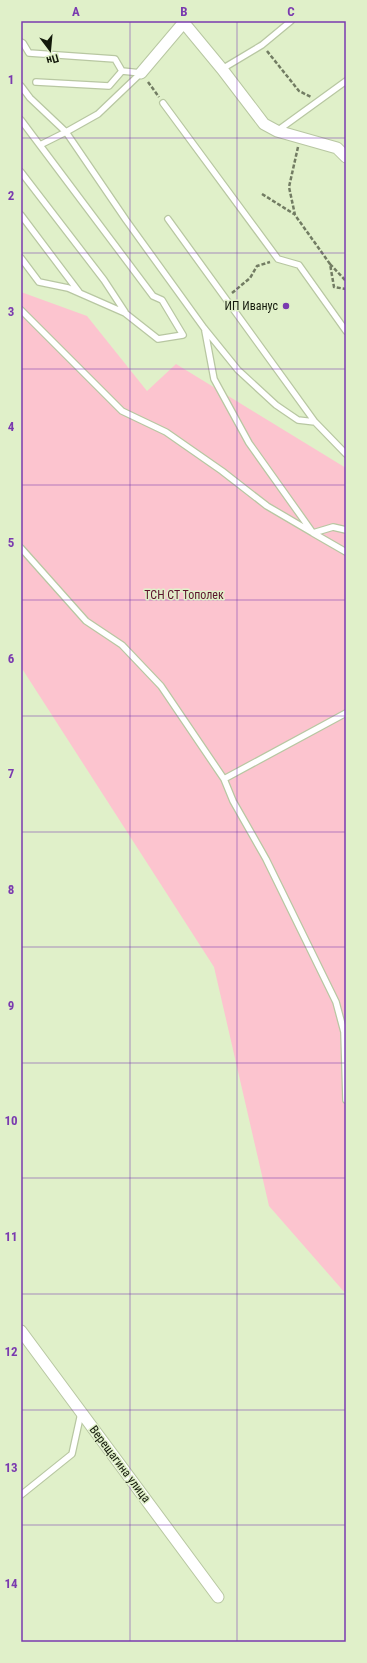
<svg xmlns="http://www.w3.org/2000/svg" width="367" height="1663" viewBox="0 0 367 1663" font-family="'Roboto Condensed',sans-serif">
  <rect width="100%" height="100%" fill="#e0f0c9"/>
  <path fill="#fcc4cf" d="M21 292 87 316 147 391 176 364 346 468V1294L269 1206 214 967 21 667Z"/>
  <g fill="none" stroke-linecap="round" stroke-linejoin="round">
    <defs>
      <path id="lane" d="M21 42 23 43 29 53 115 59 122 71 141 73
        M222 69 262 45 291 21
        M141 73 98 114 66 132 126 220 204 328 238 370 276 405 298 420 315 422 346 454
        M36 82 109 86 122 71
        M21 86 30 98 66 132 40 145
        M163 103 278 259 299 265 346 331
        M21 120 153 296 162 300 183 335 158 339 125 313 68 288 39 282 21 258
        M277 131 346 81
        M21 172 104 280 125 312
        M21 215 79 292
        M168 219 315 422
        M21 310 122 411 166 432 222 471 267 506 313 533 333 527 346 530
        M205 331 214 379 249 443 313 533 346 552
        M21 548 86 621 122 645 161 686 224 779
        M346 713 224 779 233 801 266 859 336 1002 344 1032 346 1100
        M21 1495 72 1454 81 1413"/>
      <path id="street" d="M184 23 222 69 264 124 277 131 337 148 346 157
        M141 73 185 21
        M21 1331 218 1597"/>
    </defs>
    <use href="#lane" stroke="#b8c7a2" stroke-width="8"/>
    <use href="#street" stroke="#b8c7a2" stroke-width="13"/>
    <path stroke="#727c63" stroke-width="2.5" stroke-dasharray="4 2" stroke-linecap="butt" d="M267 51 299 91 311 97
      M148 82 159 97
      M298 147 289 187 295 215 330 264 334 287 346 289
      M262 194 294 214
      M330 264 346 281
      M232 293 250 278 257 266 270 262"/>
    <use href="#lane" stroke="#fff" stroke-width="5.5"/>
    <use href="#street" stroke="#fff" stroke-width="11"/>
  </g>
  <path fill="none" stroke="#7a3aaf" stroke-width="1" stroke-opacity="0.55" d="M130 21V1642M237 21V1642M21 138H346M21 253H346M21 369H346M21 485H346M21 600H346M21 716H346M21 832H346M21 947H346M21 1063H346M21 1178H346M21 1294H346M21 1410H346M21 1525H346"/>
  <circle fill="#7a3aaf" stroke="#e0f0c9" stroke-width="1.5" cx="286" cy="306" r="4"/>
  <g text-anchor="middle" stroke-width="3" stroke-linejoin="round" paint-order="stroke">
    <g font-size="12" fill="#13190b" stroke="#e0f0c9" text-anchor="end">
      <text x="278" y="310">ИП Иванус</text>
    </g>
    <g font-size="12" fill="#5d132c" stroke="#e0f0c9">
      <text x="184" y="599">ТСН СТ Тополек</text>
    </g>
    <g font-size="12" fill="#13190b" stroke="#e0f0c9">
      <text transform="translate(120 1464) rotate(53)" y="4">Верещагина улица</text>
    </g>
  </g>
  <rect width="367" height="1663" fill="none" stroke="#e0f0c9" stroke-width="44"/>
  <g transform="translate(50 50) rotate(164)" stroke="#e0f0c9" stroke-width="3" paint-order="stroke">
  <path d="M0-3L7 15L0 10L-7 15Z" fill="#13190b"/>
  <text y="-6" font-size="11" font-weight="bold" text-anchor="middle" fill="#13190b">Пн</text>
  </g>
  <rect x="22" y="22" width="323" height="1619" fill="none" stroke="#7a3aaf" stroke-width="1.5"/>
  <g font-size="13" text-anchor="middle" font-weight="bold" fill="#7a3aaf">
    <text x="76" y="16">A</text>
    <text x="184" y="16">B</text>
    <text x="291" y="16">C</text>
    <text x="11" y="84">1</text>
    <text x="11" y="200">2</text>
    <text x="11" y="316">3</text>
    <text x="11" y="431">4</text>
    <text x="11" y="547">5</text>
    <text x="11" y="663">6</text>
    <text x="11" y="778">7</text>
    <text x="11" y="894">8</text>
    <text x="11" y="1010">9</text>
    <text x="11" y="1125">10</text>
    <text x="11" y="1241">11</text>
    <text x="11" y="1356">12</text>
    <text x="11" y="1472">13</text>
    <text x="11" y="1588">14</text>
  </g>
</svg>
